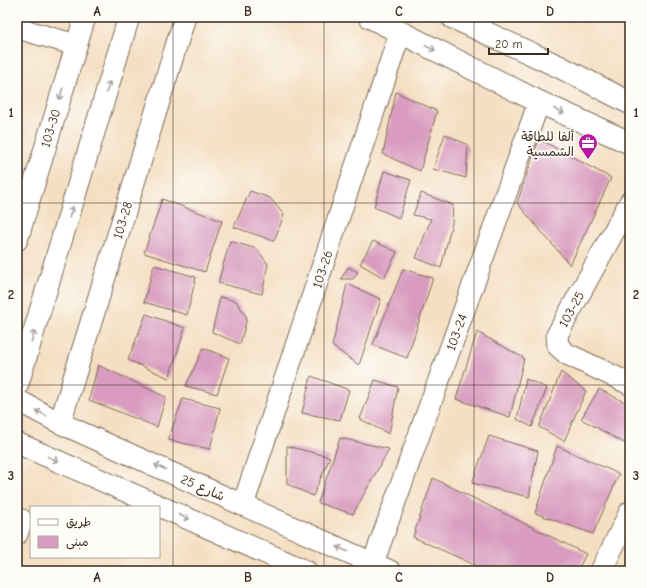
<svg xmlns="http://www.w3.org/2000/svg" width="647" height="588" viewBox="0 0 647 588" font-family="'Comic Neue','Playpen Sans Arabic',sans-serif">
  <rect width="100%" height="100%" fill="#fdfcf7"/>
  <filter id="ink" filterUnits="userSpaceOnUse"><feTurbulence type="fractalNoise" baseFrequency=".025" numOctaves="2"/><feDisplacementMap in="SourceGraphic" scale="8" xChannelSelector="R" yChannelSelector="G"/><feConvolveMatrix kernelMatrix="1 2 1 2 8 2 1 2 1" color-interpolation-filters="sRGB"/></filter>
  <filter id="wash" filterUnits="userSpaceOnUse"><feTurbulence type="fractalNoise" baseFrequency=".012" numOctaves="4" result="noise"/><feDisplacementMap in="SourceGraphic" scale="16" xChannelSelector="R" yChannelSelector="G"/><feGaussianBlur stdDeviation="0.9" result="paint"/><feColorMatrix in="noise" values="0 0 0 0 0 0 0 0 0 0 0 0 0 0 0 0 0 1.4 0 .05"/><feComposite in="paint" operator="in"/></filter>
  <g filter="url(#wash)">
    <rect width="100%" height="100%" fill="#f4dfc2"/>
    <g id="blocks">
      <path fill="#d99cc0" d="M396 92 437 111 420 171 383 154Z
        M445 134 468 145 466 178 433 169Z
        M539 139 611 178 570 265 517 203Z
        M384 171 411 180 399 218 374 207Z
        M250 191 270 198 284 215 274 241 234 227Z
        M421 193 453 205 452 223 441 268 416 258 431 219 413 215Z
        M162 199 222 221 205 272 144 253Z
        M230 241 257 249 268 264 262 294 218 283Z
        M373 241 397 252 384 278 360 264Z
        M154 265 196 277 187 315 144 302Z
        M348 267 358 272 353 279H341Z
        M403 269 433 278 407 358 373 345Z
        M347 284 381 299 359 365 332 346Z
        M220 297 236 301 247 318 240 344 212 332Z
        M146 314 185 328 169 378 128 360Z
        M477 332 524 358 510 417 456 399Z
        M203 348 229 358 217 394 186 386Z
        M98 365 166 397 157 427 89 400Z
        M561 372 586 391 564 441 539 427Z
        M311 376 349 390 340 420 302 413Z
        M526 379 547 388 532 427 517 419Z
        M375 380 398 387 389 434 360 419Z
        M599 389 630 405V446L581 419Z
        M183 399 220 408 210 449 168 440Z
        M489 436 538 451 529 497 472 483Z
        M340 438 389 449 353 514 318 503Z
        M287 446 330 457 313 496 287 484Z
        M557 446 619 474 593 534 535 513Z
        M433 478 586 554 577 571H488L413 537Z"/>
    </g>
  </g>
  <g filter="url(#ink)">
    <use href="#blocks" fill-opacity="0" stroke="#7c6957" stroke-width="1"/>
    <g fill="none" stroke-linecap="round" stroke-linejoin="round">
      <defs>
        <path id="minor" d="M17 28 76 45
          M630 202 557 335 558 346 567 354 630 384
          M17 240 85 17
          M17 387 129 17
          M17 400 60 423 390 571
          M60 423 185 17
          M17 443 306 571
          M243 505 400 33
          M17 534 22 520
          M373 563 539 102
          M601 571 630 512"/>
        <path id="major" d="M370 17 539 102 630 143
          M452 17 560 67 630 103"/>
      </defs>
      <use href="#minor" stroke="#7c6957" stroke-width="23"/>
      <use href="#major" stroke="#7c6957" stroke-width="24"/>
      <use href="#minor" stroke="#fff" stroke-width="21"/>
      <use href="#major" stroke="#fff" stroke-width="22"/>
    </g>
    <defs><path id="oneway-shaft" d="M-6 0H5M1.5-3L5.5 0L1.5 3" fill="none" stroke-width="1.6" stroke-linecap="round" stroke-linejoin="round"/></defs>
    <g stroke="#a79f9a">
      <use href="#oneway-shaft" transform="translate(430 48) rotate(26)"/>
      <use href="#oneway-shaft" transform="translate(108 87) rotate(-73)"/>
      <use href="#oneway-shaft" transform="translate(61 94) rotate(107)"/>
      <use href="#oneway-shaft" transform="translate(559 111) rotate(25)"/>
      <use href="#oneway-shaft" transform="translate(71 212) rotate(-73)"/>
      <use href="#oneway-shaft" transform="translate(33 336) rotate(-73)"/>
      <use href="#oneway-shaft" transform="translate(41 413) rotate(-152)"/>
      <use href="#oneway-shaft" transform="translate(53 459) rotate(24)"/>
      <use href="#oneway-shaft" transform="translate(160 467) rotate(-156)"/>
      <use href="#oneway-shaft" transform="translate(184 517) rotate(24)"/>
      <use href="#oneway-shaft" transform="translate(342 549) rotate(-156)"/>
    </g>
  </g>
  <path fill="none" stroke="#3b2a1e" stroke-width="1" stroke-opacity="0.55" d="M173 17V571M324 17V571M474 17V571M17 203H630M17 385H630"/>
  <defs>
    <symbol id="office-pin" viewBox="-11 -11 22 30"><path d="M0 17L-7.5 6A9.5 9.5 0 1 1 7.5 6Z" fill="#b5179e" stroke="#fdfcf7"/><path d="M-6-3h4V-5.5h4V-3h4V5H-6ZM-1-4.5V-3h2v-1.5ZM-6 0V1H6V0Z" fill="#fff"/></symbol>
  </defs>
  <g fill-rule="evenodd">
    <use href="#office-pin" x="577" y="132" width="22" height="30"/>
  </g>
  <g text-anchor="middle" stroke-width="3.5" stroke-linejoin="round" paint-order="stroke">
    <g font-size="13" fill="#3b2a1e" stroke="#fdfcf7">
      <text transform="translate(50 128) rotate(-73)" y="5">103-30</text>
      <text transform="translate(122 220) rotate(-73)" y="5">103-28</text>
      <text transform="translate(322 269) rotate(-72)" y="5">103-26</text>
      <text transform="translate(571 309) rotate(-61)" y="5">103-25</text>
      <text transform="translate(456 332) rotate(-70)" y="5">103-24</text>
      <text transform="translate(203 487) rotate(24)" y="5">شارع 25</text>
    </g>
    <g font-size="13" fill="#3b2a1e" stroke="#fdfcf7" text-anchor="end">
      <text x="574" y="141">ألفا للطاقة<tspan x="574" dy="15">الشمسية</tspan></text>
    </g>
  </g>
  <rect width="647" height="588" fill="none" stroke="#fdfcf7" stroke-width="44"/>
  <rect x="30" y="506" width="130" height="52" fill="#fdfcf7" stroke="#afa8a0"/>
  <rect x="38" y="519" width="20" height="6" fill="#ffffff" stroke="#afa8a0"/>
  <text x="66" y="526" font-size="12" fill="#3b2a1e">طريق</text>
  <rect x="38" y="536" width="20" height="12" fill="#d99cc0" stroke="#afa8a0"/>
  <text x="66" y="546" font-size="12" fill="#3b2a1e">مبنى</text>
  <path d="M489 48v6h59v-6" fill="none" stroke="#3b2a1e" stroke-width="2"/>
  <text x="495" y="48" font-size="12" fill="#3b2a1e" stroke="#fdfcf7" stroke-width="3" paint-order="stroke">20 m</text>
  <rect x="22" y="22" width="603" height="544" fill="none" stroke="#3b2a1e" stroke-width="1.5"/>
  <g font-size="13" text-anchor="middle" font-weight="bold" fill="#3b2a1e">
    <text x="97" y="16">A</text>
    <text x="248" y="16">B</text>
    <text x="399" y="16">C</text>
    <text x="550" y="16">D</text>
    <text x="11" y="117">1</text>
    <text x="636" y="117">1</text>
    <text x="11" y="299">2</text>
    <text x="636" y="299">2</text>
    <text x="11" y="480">3</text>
    <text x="636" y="480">3</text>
    <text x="97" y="582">A</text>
    <text x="248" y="582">B</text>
    <text x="399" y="582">C</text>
    <text x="550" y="582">D</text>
  </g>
</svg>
